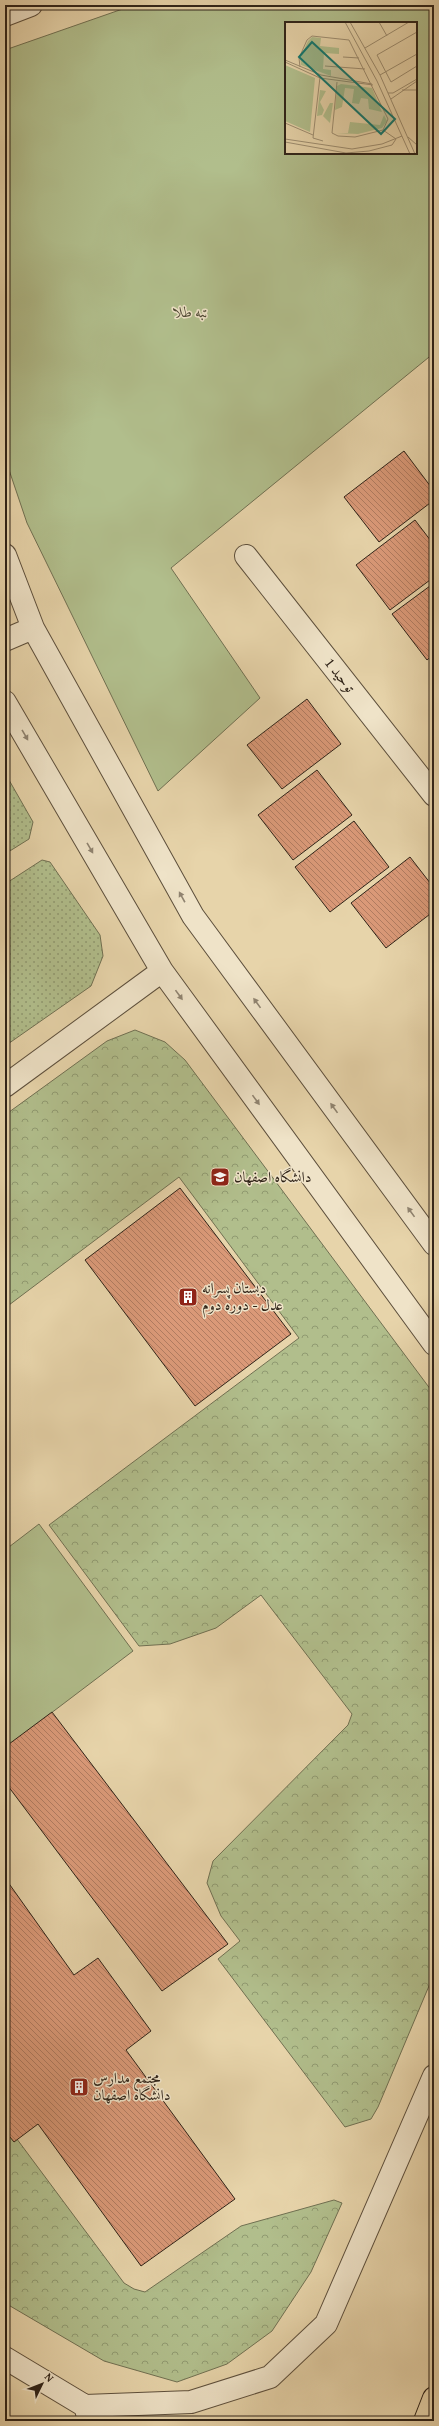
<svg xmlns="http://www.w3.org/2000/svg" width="439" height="2426" viewBox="0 0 439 2426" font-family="'Gentium Book Plus',Amiri,serif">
  <defs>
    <pattern id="grass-dots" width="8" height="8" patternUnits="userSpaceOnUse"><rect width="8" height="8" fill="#b1be8c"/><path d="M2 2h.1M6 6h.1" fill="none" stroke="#909a71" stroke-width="1.8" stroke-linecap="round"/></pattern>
    <pattern id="forest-crowns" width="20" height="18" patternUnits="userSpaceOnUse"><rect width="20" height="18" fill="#b1be8c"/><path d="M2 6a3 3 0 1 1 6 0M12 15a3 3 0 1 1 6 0" fill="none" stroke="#909a71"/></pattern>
    <pattern id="building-back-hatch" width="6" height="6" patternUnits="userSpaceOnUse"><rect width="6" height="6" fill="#da9978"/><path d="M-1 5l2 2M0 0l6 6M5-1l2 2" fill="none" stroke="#b17c61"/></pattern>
  </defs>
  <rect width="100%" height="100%" fill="#e7d4aa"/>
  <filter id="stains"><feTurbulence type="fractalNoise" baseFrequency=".005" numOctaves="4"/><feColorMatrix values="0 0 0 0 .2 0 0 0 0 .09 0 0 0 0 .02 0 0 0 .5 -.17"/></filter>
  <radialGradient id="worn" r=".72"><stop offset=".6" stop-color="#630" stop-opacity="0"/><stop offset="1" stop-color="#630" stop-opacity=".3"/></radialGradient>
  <path fill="url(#grass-dots)" stroke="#707052" d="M5 773 33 822 29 839 5 854Z
    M42 860 50 862 100 935 103 956 91 986 5 1046V884Z"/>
  <path fill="url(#forest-crowns)" stroke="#707052" d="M135 1030 165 1042 185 1060 434 1394V1974L378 2107 371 2119 345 2127 218 1959 240 1941 221 1916 207 1883 213 1861 348 1725 352 1714 261 1595 216 1628 170 1644 139 1646 49 1525 299 1338 179 1177 5 1308V1115L107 1041Z
    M5 2123 124 2283 134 2289 145 2292 241 2226 334 2200 342 2203 311 2272 272 2331 227 2364 177 2382 104 2361 5 2303Z"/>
  <path fill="#b1be8c" stroke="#707052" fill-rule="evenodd" d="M134 5H434V353L171 568 260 698 158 791 27 523 5 458V50ZM286 23H416V153H286Z
    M39 1524 133 1651 5 1748V1550Z"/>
  <path fill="url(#building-back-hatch)" stroke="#2f2318" d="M404 451 434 491V500L379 542 344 497Z
    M415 520 434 545V577L390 610 356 565Z
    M434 583V654L427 660 392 614Z
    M307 699 341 744 282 789 247 745Z
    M317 770 352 815 293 860 258 815Z
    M354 821 389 867 330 912 295 867Z
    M410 857 434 888V911L386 948 351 903Z
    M180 1188 291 1334 195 1406 85 1260Z
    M52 1712 228 1944 162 1991 5 1782V1747Z
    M5 1878 74 1975 98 1958 151 2031 126 2050 235 2199 141 2266 38 2124 14 2142 5 2131Z"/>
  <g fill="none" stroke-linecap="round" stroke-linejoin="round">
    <defs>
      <path id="minor" d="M5 15 31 5
        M5 555 33 628 193 916 434 1244
        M246 556 434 795
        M5 640 33 628
        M5 702 162 971 434 1344
        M5 1086 162 971
        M5 2358 85 2406 89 2420
        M85 2406 191 2402 270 2377 326 2324 434 2076"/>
      <path id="major" d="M425 2421 434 2398"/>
    </defs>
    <use href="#minor" stroke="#5d4f3c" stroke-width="24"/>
    <use href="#major" stroke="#2f2318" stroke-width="24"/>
    <use href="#minor" stroke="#efe3c8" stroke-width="22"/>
    <use href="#major" stroke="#e7d4aa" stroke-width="22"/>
  </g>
  <defs><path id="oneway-solid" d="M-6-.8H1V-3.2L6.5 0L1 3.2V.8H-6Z"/></defs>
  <g fill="#8f8370">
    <use href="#oneway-solid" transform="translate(25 735) rotate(60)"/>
    <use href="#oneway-solid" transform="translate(90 848) rotate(60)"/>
    <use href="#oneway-solid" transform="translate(182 897) rotate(-119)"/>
    <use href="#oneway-solid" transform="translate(179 995) rotate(54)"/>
    <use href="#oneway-solid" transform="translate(257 1003) rotate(-126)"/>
    <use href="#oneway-solid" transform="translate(256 1100) rotate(54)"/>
    <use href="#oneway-solid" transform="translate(334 1108) rotate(-126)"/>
    <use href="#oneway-solid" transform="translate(411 1212) rotate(-126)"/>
  </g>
  <defs>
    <symbol id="university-square" viewBox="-11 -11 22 22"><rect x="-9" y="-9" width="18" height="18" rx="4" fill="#8f2418" stroke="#efe3c8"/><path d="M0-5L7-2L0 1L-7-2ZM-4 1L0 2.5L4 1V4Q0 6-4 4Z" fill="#fff"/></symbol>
    <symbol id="building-square" viewBox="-11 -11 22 22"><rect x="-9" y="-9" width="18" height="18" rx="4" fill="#8f2418" stroke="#efe3c8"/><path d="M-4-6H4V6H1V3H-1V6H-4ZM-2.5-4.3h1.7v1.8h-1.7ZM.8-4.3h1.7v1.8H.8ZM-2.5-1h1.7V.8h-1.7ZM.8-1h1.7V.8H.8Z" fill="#fff"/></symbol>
  </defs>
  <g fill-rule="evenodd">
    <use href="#university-square" x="209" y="1166" width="22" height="22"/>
    <use href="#building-square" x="177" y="1286" width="22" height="22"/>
    <use href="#building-square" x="68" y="2076" width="22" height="22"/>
  </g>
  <g text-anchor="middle" stroke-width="3" stroke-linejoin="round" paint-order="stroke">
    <g font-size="15" font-style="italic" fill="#504a35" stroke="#efe3c8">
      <text x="191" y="317">تبه طلا</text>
    </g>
    <g font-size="15" fill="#2f2318" stroke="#efe3c8">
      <text transform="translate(340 675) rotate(52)" y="5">توحید 1</text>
    </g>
    <g font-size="15" fill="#2f2318" stroke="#efe3c8" text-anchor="start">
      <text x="234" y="1182">دانشگاه اصفهان</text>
      <text x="202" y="1293">دبستان پسرانه<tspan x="202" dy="17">عدل - دوره دوم</tspan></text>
      <text x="93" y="2083">مجتمع مدارس<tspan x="93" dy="17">دانشگاه اصفهان</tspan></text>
    </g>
  </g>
  <g transform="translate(285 22)">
    <rect width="132" height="132" fill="#e7d4aa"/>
    <path d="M0 43 30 56 25 110 0 99ZM35 68 41 69 35 80 39 88 37 93 32 94ZM45 81H48L45 101 38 94Z" fill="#b1be8c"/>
    <path d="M56 62 87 66 97 90 84 87 83 77 76 76 74 82 67 81 69 67 60 66 57 85 50 88 52 64ZM99 93 102 99 97 106 73 112 51 111H63L65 100 95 103Z" fill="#b1be8c"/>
    <path d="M27 15 36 16 35 24 54 26V32L39 31 38 47 46 48V54L16 43 15 36 23 19Z" fill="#b1be8c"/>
    <path fill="none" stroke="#9d8d70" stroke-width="1" d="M60 0 92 59 125 132M65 0 95 53 130 132M94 0 102 14M132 10 92 33 106 60 132 44M80 26 124 0M58 35 74 36M0 38 36 53 87 62M0 40 35 56 88 63M40 44 80 47M15 45 14 36 22 18 27 14 64 18 103 97 98 108M95 53 132 32M35 55 28 116 38 119M117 68H132M103 71H108L132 57M106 77 132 59M0 101 28 113M123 115 132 123M0 117 67 127 97 122 117 114M0 120 61 131 84 129 107 123 111 117 98 108 70 115 53 114 47 111 52 60"/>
    <path fill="#0f766e" fill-opacity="0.15" stroke="#0f766e" stroke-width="2" d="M27 20 110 97 96 112 14 35Z"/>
    <rect width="132" height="132" fill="none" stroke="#2f2318" stroke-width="2"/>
  </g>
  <rect width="439" height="2426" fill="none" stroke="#e7d4aa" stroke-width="20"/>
  <rect x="6" y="6" width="427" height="2414" fill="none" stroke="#2f2318" stroke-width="2"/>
  <rect x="10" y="10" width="419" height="2406" fill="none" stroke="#2f2318"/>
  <g transform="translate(42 2384) rotate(47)" stroke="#efe3c8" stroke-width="3" paint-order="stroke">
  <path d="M0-3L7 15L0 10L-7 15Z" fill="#2f2318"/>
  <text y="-6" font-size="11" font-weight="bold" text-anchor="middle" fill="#2f2318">N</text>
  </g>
  <rect width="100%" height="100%" filter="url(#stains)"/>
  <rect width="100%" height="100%" fill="url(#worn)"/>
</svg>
